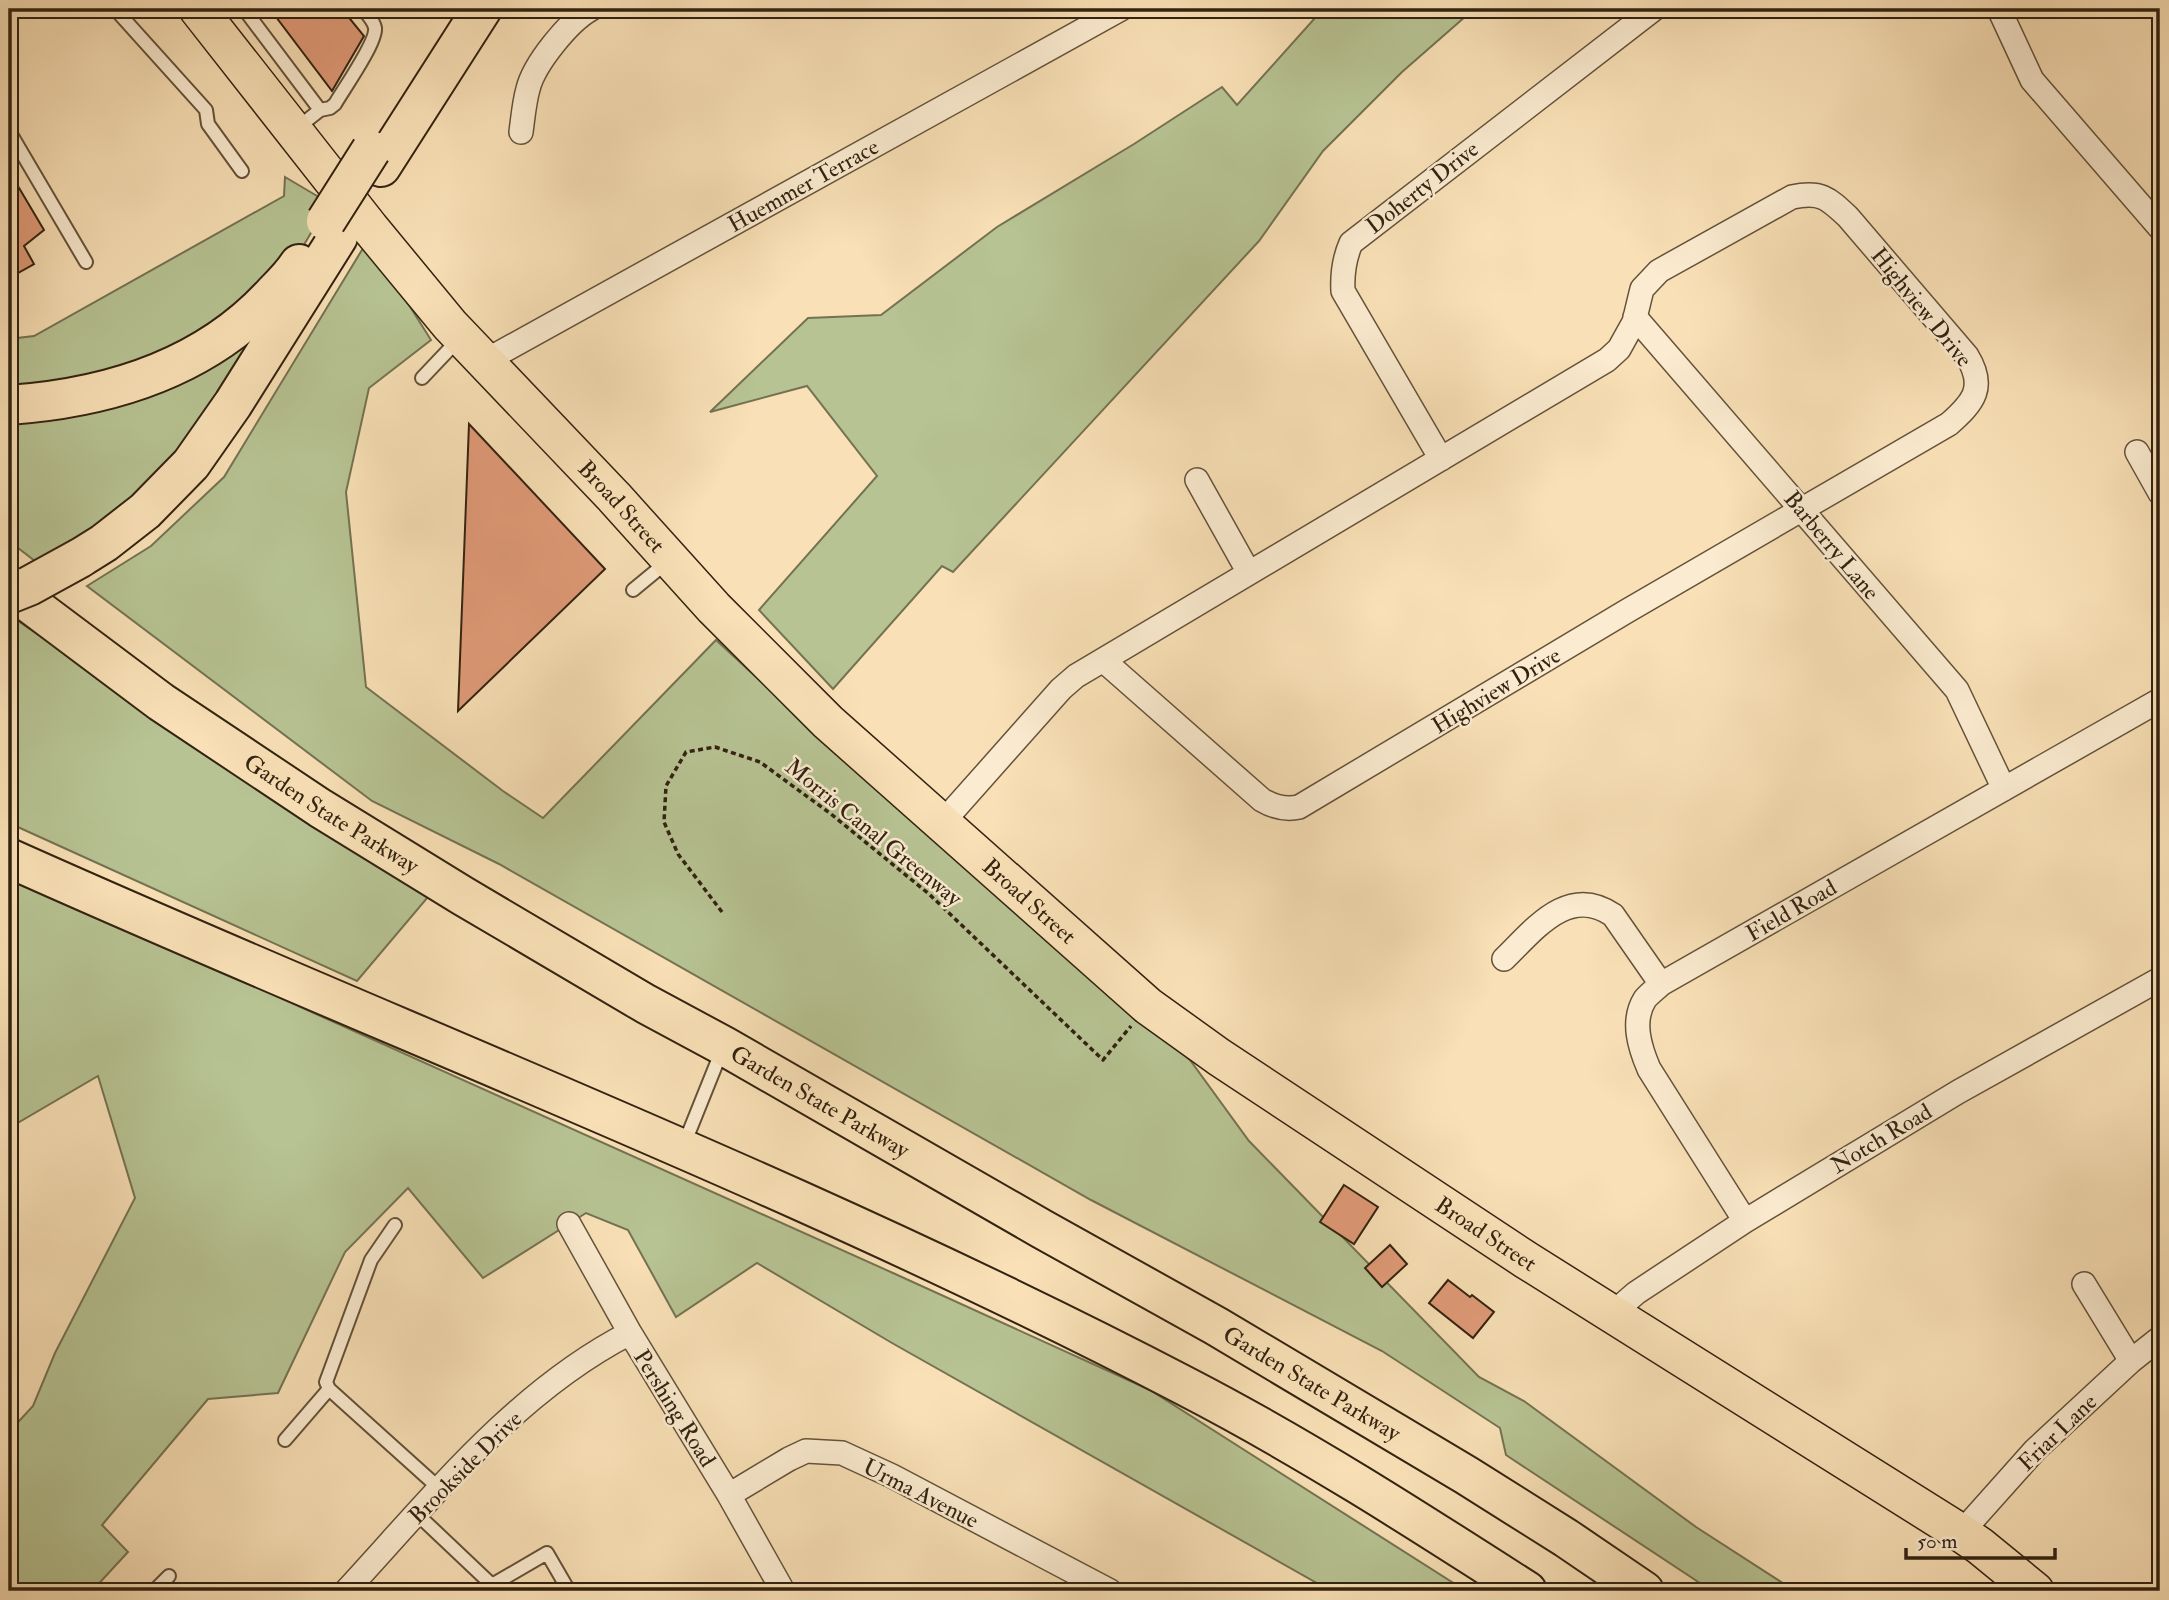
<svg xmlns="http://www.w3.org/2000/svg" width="2169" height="1600" viewBox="0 0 2169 1600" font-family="'IM FELL Double Pica',serif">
  <rect width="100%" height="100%" fill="#f9e0b6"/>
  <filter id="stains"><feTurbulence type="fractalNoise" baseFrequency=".00286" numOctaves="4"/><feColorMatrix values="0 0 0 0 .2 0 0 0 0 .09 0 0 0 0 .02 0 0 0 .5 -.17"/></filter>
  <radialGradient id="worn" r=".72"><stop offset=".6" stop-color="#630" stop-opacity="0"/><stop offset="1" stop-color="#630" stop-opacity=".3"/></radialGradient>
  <path fill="#b7c393" stroke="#747252" stroke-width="2" d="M1323 9H1474L1402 72 1323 151 1259 241 953 572 942 566 833 689 759 610 877 476 807 386 710 412 808 318 881 315 997 227 1134 144 1222 87 1237 105Z
    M285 177 329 203 302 248 263 295 121 378 9 387V339L34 336 284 196Z
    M368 240 431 340 369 388 346 492 366 687 503 791 543 818 716 640 819 735 1190 1060 1249 1141 1479 1377 1524 1401 1696 1527 1795 1591H1712L1506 1455 1500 1428 1382 1351 1091 1200 499 864 372 801 87 586 151 546 224 477Z
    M291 305 183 467 44 568 9 541V417Z
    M9 615 428 897 357 981 9 823Z
    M9 879 62 900 893 1273 1150 1390 1466 1591H1331L892 1343 757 1263 676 1317 628 1230 586 1213 483 1278 408 1188 345 1252 278 1393 208 1399 102 1525 128 1552 92 1591H9V1432L33 1406 55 1353 135 1198 98 1076 9 1128Z"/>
  <path fill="#e09a77" stroke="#322211" stroke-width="2" d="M270 9H342L364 36 332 91Z
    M9 171 44 230 24 246 34 264 9 278Z
    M469 424 605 569 458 711Z
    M1344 1185 1378 1207 1354 1244 1320 1222Z
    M1390 1245 1407 1264 1382 1287 1365 1268Z
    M1448 1280 1470 1297 1472 1295 1494 1312 1473 1338 1429 1303Z"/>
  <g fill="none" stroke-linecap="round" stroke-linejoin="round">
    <defs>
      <path id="lane" d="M115 9 206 110 208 124 242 171
        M244 9 320 110 296 129
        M320 110 330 108 335 104C343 90 377 42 375 28 374 21 367 14 363 9
        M9 131 86 262
        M422 378 458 340
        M633 590 667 562
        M683 1147 722 1050
        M329 1389 440 1489
        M285 1440 329 1389 326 1382 371 1260 395 1225
        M417 1514 492 1585 547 1553 569 1591
        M154 1591 169 1576"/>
      <path id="street" d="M1999 9 2032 80 2160 228
        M521 132C523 118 524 103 528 89 534 64 569 21 591 9
        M1635 317 1957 690 2004 789
        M485 361 1121 9
        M2137 452 2160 493
        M1441 459 1343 291C1342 273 1344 259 1351 243L1654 9
        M1197 480 1249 573
        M942 823 1061 689 1076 676 1103 660 1607 360 1619 349 1634 322 1642 289 1659 271 1792 197C1821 191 1828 198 1848 217L1967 356C1986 387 1974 402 1949 424L1627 611 1299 807C1286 810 1274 807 1262 800L1103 660
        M1504 959C1534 930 1568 884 1613 915L1661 984
        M1745 1221 1649 1069C1640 1048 1631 1021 1645 999 1649 994 1656 989 1661 984L2160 700
        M569 1224 630 1333 729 1495 783 1591
        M2084 1284 2131 1361
        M1613 1313 1636 1293 1745 1221 1958 1092 2160 979
        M729 1495 789 1459 806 1451 842 1453 892 1476 1110 1591
        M1961 1533 2035 1450 2131 1361 2160 1338
        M346 1591C431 1499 516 1391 630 1333"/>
      <g id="primary">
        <path id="s1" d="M198 9 370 228 450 325 614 497 714 608 828 722 1148 1006 1219 1057 1526 1260 1961 1533 1980 1546 2035 1591"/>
      </g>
      <g id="highway">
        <path d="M381 167 482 9"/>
        <path d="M9 405C109 398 205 369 274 293 283 284 292 275 299 264"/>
        <path d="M80 558 104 543 145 511 191 464 233 404 338 237"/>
        <path id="s2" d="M9 588 161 702 320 808 463 896 646 1004 724 1046 1042 1229 1216 1326 1466 1475 1566 1538 1644 1591"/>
        <path d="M9 858C401 1034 804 1187 1185 1386 1303 1447 1415 1519 1527 1591"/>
      </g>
    </defs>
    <use href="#lane" stroke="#64523a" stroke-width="16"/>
    <use href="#street" stroke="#64523a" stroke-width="26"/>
    <use href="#primary" stroke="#322211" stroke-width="40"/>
    <use href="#highway" stroke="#322211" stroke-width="42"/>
    <path stroke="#322211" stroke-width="3.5" stroke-dasharray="5 3.5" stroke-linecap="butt" d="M722 912 678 854 664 822 666 786 686 752 715 747 760 762 831 814 929 894 1103 1060 1131 1026"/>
    <use href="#lane" stroke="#fbebd0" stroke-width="12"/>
    <use href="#street" stroke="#fbebd0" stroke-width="23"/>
    <use href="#primary" stroke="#f9e0b6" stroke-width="37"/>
    <use href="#highway" stroke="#f9e0b6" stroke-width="38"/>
    <defs>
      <path id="highway-bridge" d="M326 221 371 150
        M9 594 29 586 80 558"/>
    </defs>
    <use href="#highway-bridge" stroke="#322211" stroke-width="42" stroke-linecap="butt"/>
    <use href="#highway-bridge" stroke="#f9e0b6" stroke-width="38"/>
  </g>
  <g text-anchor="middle" stroke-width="5" stroke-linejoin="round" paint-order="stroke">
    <g font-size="23" fill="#322211" stroke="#fbebd0">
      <text transform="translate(803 185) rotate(-29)" y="8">Huemmer Terrace</text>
      <text transform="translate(1422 187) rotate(-38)" y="8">Doherty Drive</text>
      <text transform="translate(1922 307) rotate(51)" y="8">Highview Drive</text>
      <text dy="8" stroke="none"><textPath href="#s1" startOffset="654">Broad Street</textPath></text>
      <text transform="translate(1832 545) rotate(50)" y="8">Barberry Lane</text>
      <text transform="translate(1496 690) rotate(-31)" y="8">Highview Drive</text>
      <text dy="8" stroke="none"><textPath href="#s2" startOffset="394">Garden State Parkway</textPath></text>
      <text transform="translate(874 832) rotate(39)" y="8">Morris Canal Greenway</text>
      <text dy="8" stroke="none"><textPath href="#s1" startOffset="1222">Broad Street</textPath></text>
      <text transform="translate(1791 910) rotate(-30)" y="8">Field Road</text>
      <text dy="8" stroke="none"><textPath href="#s2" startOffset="961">Garden State Parkway</textPath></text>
      <text transform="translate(1881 1138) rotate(-31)" y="8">Notch Road</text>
      <text dy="8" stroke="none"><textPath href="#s1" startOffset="1788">Broad Street</textPath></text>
      <text dy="8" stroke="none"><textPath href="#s2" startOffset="1528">Garden State Parkway</textPath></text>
      <text transform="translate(675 1408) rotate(58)" y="8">Pershing Road</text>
      <text transform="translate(2057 1432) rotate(-44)" y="8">Friar Lane</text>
      <text transform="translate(465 1467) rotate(-45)" y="8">Brookside Drive</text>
      <text transform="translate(921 1493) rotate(27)" y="8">Urma Avenue</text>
    </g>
  </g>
  <rect width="2169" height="1600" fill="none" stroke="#f9e0b6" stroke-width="35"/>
  <rect x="10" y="10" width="2148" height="1579" fill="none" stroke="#322211" stroke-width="3.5"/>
  <rect x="18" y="18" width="2134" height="1565" fill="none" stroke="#322211" stroke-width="2"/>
  <path d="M1906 1548v10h149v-10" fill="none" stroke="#322211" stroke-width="3.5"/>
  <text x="1917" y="1548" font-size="21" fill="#322211" stroke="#fbebd0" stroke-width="5" paint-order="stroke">50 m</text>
  <rect width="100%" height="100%" filter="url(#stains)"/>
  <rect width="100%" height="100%" fill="url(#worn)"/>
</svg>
